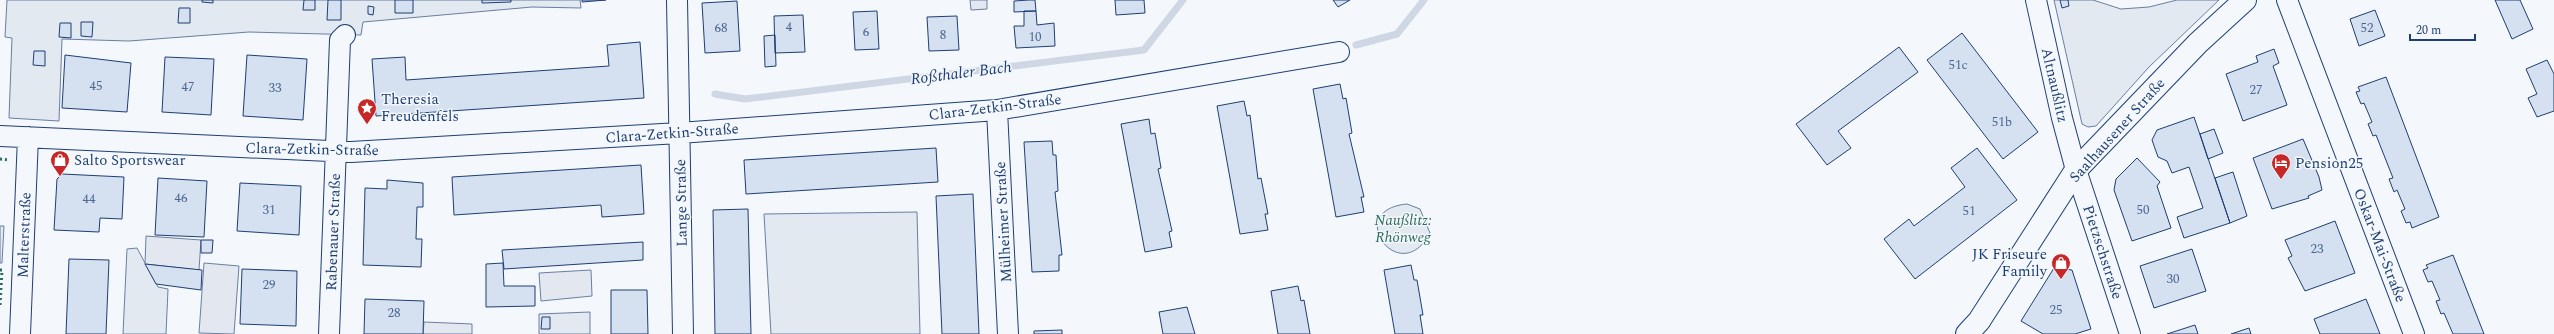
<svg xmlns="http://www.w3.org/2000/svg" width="2554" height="334" viewBox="0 0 2554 334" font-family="Spectral,serif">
  <rect width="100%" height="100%" fill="#f4f7fb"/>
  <path fill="#e3e9f0" stroke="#687fa3" d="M7 0H580L581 8 532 7 363 22 361 35 249 32 129 41 62 39 59 121 9 118 12 38 5 37Z
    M2054 0H2093L2121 9 2149 7 2177 0H2219L2149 67 2096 126 2088 127 2082 124Z
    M1407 204 1420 209 1430 233C1400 290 1342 210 1407 204Z
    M917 212 920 334H771L764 214Z
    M0 226H4L2 263H0Z
    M137 248 158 287 168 289 166 334H123L127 249Z
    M590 312V334H539V314Z"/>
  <path fill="#e3e8f0" stroke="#687fa3" d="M970 0H987V9L971 10Z
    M146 236 201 240 199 270 145 264Z
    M204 263 239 266 234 334 199 333Z
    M591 270 592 296 541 301 539 273Z
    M424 322 472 324V334H423Z"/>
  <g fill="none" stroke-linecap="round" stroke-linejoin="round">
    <path stroke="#cfd7e4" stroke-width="7" d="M1356 45 1397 34 1424 0
      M715 94 745 99 1144 50 1183 0"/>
  </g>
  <path fill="#d5e0f0" stroke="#1d3f73" d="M202 0H213V3L202 2Z
    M304 0H315V10H303Z
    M328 0H341V20H327Z
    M395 0H413V13H395Z
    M482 0H511V2L482 3Z
    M582 0H606L582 2Z
    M1029 0H1035L1036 11 1014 12V1Z
    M1115 0H1144L1145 13 1116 15Z
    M1333 0H1350L1338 7Z
    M2060 0H2068L2069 6 2062 8Z
    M2495 0H2520L2533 29 2512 39Z
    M737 1 740 51 705 53 702 3Z
    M368 6 374 7 373 15 368 14Z
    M179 8H190V23H178Z
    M2375 10 2385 36 2359 46 2350 19Z
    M877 11 879 49 855 50 853 12Z
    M1024 11H1036L1037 25 1054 23 1055 46 1016 48 1014 26H1024Z
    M803 15 805 52 775 53 774 16Z
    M957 16 959 50 929 51 927 17Z
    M81 22H93L92 37 81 36Z
    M60 23H71V38L59 37Z
    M1962 33 2038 132 2003 159 1927 60Z
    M775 35 776 66 765 67 764 36Z
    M640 42 644 98 376 116 372 59 405 57 406 80 609 66 607 45Z
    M1899 47 1918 72 1838 131 1851 148 1827 165 1796 124Z
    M2274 49 2279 63 2273 66 2287 105 2243 121 2226 74 2258 62 2256 56Z
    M34 51H45V66L33 65Z
    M65 55 131 63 127 112 62 108Z
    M247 55 307 59 303 120 243 116Z
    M165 57 214 59 211 115 162 112Z
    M2547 60 2554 74V111L2537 117 2528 98 2537 94 2526 69Z
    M2386 77 2439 217 2412 228 2410 222 2406 223 2401 211 2405 209 2397 190 2394 192 2389 179 2393 178 2376 135 2373 136 2368 124 2372 122 2364 103 2361 104 2356 92 2360 91 2358 87Z
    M1340 84 1343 99 1346 98 1352 133 1349 134 1364 197H1361L1364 212 1336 217 1313 89Z
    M1244 101 1247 116 1250 115 1258 179 1261 178 1268 214H1265L1268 230 1240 234 1217 106Z
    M2194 117 2230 223 2184 238 2177 217 2203 208 2189 167 2172 173 2167 161 2158 157 2152 140 2157 130Z
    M1149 119 1151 134 1155 133 1161 168 1158 169 1172 231 1169 232 1172 247 1145 252 1121 124Z
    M2214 129 2223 153 2208 159 2200 134Z
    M2303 139 2319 177 2322 190 2308 196 2309 198 2272 209 2253 158Z
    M1052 141 1053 155H1056L1058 191 1055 192 1062 255H1059V271L1032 272 1024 142Z
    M936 148 938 182 746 194 744 160Z
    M1977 148 2017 200 1915 279 1884 239 1909 219 1914 226 1965 187 1951 168Z
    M2137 158 2160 182 2157 186 2171 228 2132 241 2114 190 2116 179Z
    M641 165 644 214 602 217 601 205 454 215 452 177Z
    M2233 172 2247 216 2230 223 2215 178Z
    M62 174 124 177 122 219 100 218 99 232 54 230 57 179Z
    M158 178 207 181 204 237 155 235Z
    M387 180 423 183V207H417L416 239H422L421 267 363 265 365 188 387 189Z
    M240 183 301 186 299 235 237 231Z
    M973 194 979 334H942L936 196Z
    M748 209 751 334H715L713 210Z
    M2335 221 2355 273 2305 291 2288 258 2292 256 2285 240Z
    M201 240H213L212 253H201Z
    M643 242V260L504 269 502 250Z
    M2192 249 2206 291 2154 308 2140 266Z
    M2453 255 2484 334H2453L2444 313 2441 314 2436 301 2440 300 2432 281 2428 282 2423 270 2428 268 2426 265Z
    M69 259 109 260 106 334H66Z
    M503 263 504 286H535V306L486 307V264Z
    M145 264 202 270 201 290 156 284Z
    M1411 265 1414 280H1417L1423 315H1420L1423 334H1395L1384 270Z
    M2054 268 2072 270 2091 329 2075 334H2043L2021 321Z
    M242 269 297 271 296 326 240 324Z
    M1298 286 1301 301 1304 300 1310 334H1278L1271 291Z
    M611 290H647L648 334H611Z
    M365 299 424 301 423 334H364Z
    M2366 299 2380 334H2320L2314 319Z
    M1187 307 1195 334H1163L1159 312Z
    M542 317H550V329H541Z
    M2195 325 2198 334H2167Z
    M2249 328 2251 334H2231Z
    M1062 330V334H1034V331Z"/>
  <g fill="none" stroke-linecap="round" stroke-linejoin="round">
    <defs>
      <path id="minor" d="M677 0 683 334
        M2036 0 2062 118 2076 170 2130 334
        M2287 0 2414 334
        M997 110 1008 334
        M0 136 351 152 679 133 997 110 1339 52
        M20 334 28 137
        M329 334 340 40 345 35"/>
      <path id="tertiary" d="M1967 334 1979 321 2076 170 2198 43 2245 0"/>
    </defs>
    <use href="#minor" stroke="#1d3f73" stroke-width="22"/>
    <use href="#tertiary" stroke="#1d3f73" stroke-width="24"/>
    <use href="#minor" stroke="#f4f7fb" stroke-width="20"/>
    <use href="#tertiary" stroke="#f4f7fb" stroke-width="22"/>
    <path stroke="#2c6c60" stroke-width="3" stroke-dasharray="2 3" stroke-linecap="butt" d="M0 159 10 160
      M0 270H2L0 306"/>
  </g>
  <defs>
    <symbol id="sight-pin" viewBox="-11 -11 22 30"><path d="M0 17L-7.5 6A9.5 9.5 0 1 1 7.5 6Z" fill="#c62828" stroke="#f4f7fb"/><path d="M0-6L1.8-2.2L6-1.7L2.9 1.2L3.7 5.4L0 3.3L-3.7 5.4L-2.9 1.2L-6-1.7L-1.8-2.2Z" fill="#fff"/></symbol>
    <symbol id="shop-pin" viewBox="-11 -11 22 30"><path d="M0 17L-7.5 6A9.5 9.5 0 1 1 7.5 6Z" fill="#c62828" stroke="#f4f7fb"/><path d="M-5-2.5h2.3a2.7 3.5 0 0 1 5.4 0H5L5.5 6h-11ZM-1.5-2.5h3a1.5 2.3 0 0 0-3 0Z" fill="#fff"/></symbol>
    <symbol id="hotel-pin" viewBox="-11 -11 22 30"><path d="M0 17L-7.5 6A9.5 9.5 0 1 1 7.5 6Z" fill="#c62828" stroke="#f4f7fb"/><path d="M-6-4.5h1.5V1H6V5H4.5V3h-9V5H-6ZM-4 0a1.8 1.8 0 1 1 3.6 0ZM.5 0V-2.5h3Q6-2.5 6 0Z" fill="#fff"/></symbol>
  </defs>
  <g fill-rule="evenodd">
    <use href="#sight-pin" x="356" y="97" width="22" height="30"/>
    <use href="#shop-pin" x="49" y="149" width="22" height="30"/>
    <use href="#hotel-pin" x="2270" y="152" width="22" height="30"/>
    <use href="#shop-pin" x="2050" y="252" width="22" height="30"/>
  </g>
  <g text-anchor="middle" stroke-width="3" stroke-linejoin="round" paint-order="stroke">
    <g font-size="13" fill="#4b6792">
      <text x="789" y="31">4</text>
      <text x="721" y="32">68</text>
      <text x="2367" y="32">52</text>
      <text x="866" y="36">6</text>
      <text x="943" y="39">8</text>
      <text x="1035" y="41">10</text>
      <text x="1958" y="69">51c</text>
      <text x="96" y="90">45</text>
      <text x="188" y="91">47</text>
      <text x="275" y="92">33</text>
      <text x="2256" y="94">27</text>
      <text x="2002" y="126">51b</text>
      <text x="181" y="202">46</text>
      <text x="89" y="203">44</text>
      <text x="269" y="214">31</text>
      <text x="2143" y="214">50</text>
      <text x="1969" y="215">51</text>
      <text x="2317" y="253">23</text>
      <text x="2173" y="283">30</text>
      <text x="269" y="289">29</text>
      <text x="2056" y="314">25</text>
      <text x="394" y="317">28</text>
    </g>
    <g font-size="15" fill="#1d3f73" stroke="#f4f7fb">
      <text transform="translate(2055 85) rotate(77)" y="5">Altnaußlitz</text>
      <text transform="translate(995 107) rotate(-7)" y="5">Clara-Zetkin-Straße</text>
      <text transform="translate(2117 130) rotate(-48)" y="5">Saalhausener Straße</text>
      <text transform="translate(672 133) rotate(-4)" y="5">Clara-Zetkin-Straße</text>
      <text transform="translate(312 149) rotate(1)" y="5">Clara-Zetkin-Straße</text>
      <text transform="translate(681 203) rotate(-91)" y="5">Lange Straße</text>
      <text transform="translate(1003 222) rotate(-93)" y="5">Mülheimer Straße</text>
      <text transform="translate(333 232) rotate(-88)" y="5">Rabenauer Straße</text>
      <text transform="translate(24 235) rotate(-88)" y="5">Malterstraße</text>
      <text transform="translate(2380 245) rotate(69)" y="5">Oskar-Mai-Straße</text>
      <text transform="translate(2103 252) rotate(72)" y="5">Pietzschstraße</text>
    </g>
    <g font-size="15" fill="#1d3f73" stroke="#f4f7fb" text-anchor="start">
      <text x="381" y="104">Theresia<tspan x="381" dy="17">Freudenfels</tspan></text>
      <text x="74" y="165">Salto Sportswear</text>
      <text x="2295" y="168">Pension25</text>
      <text x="2047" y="259" text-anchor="end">JK Friseure<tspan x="2047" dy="17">Family</tspan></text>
    </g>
    <g font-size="15" font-style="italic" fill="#2c6c60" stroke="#f4f7fb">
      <text x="1403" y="225">Naußlitz:<tspan x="1403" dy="17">Rhönweg</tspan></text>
    </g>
    <g font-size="16" font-style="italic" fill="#1d3f73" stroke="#f4f7fb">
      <text transform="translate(961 72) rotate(-7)" y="6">Roßthaler Bach</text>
    </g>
  </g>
  <path d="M2410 34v6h65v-6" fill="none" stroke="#1d3f73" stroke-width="2"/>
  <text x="2416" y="34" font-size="12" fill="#1d3f73" stroke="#f4f7fb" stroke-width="3" paint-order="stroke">20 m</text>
</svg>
